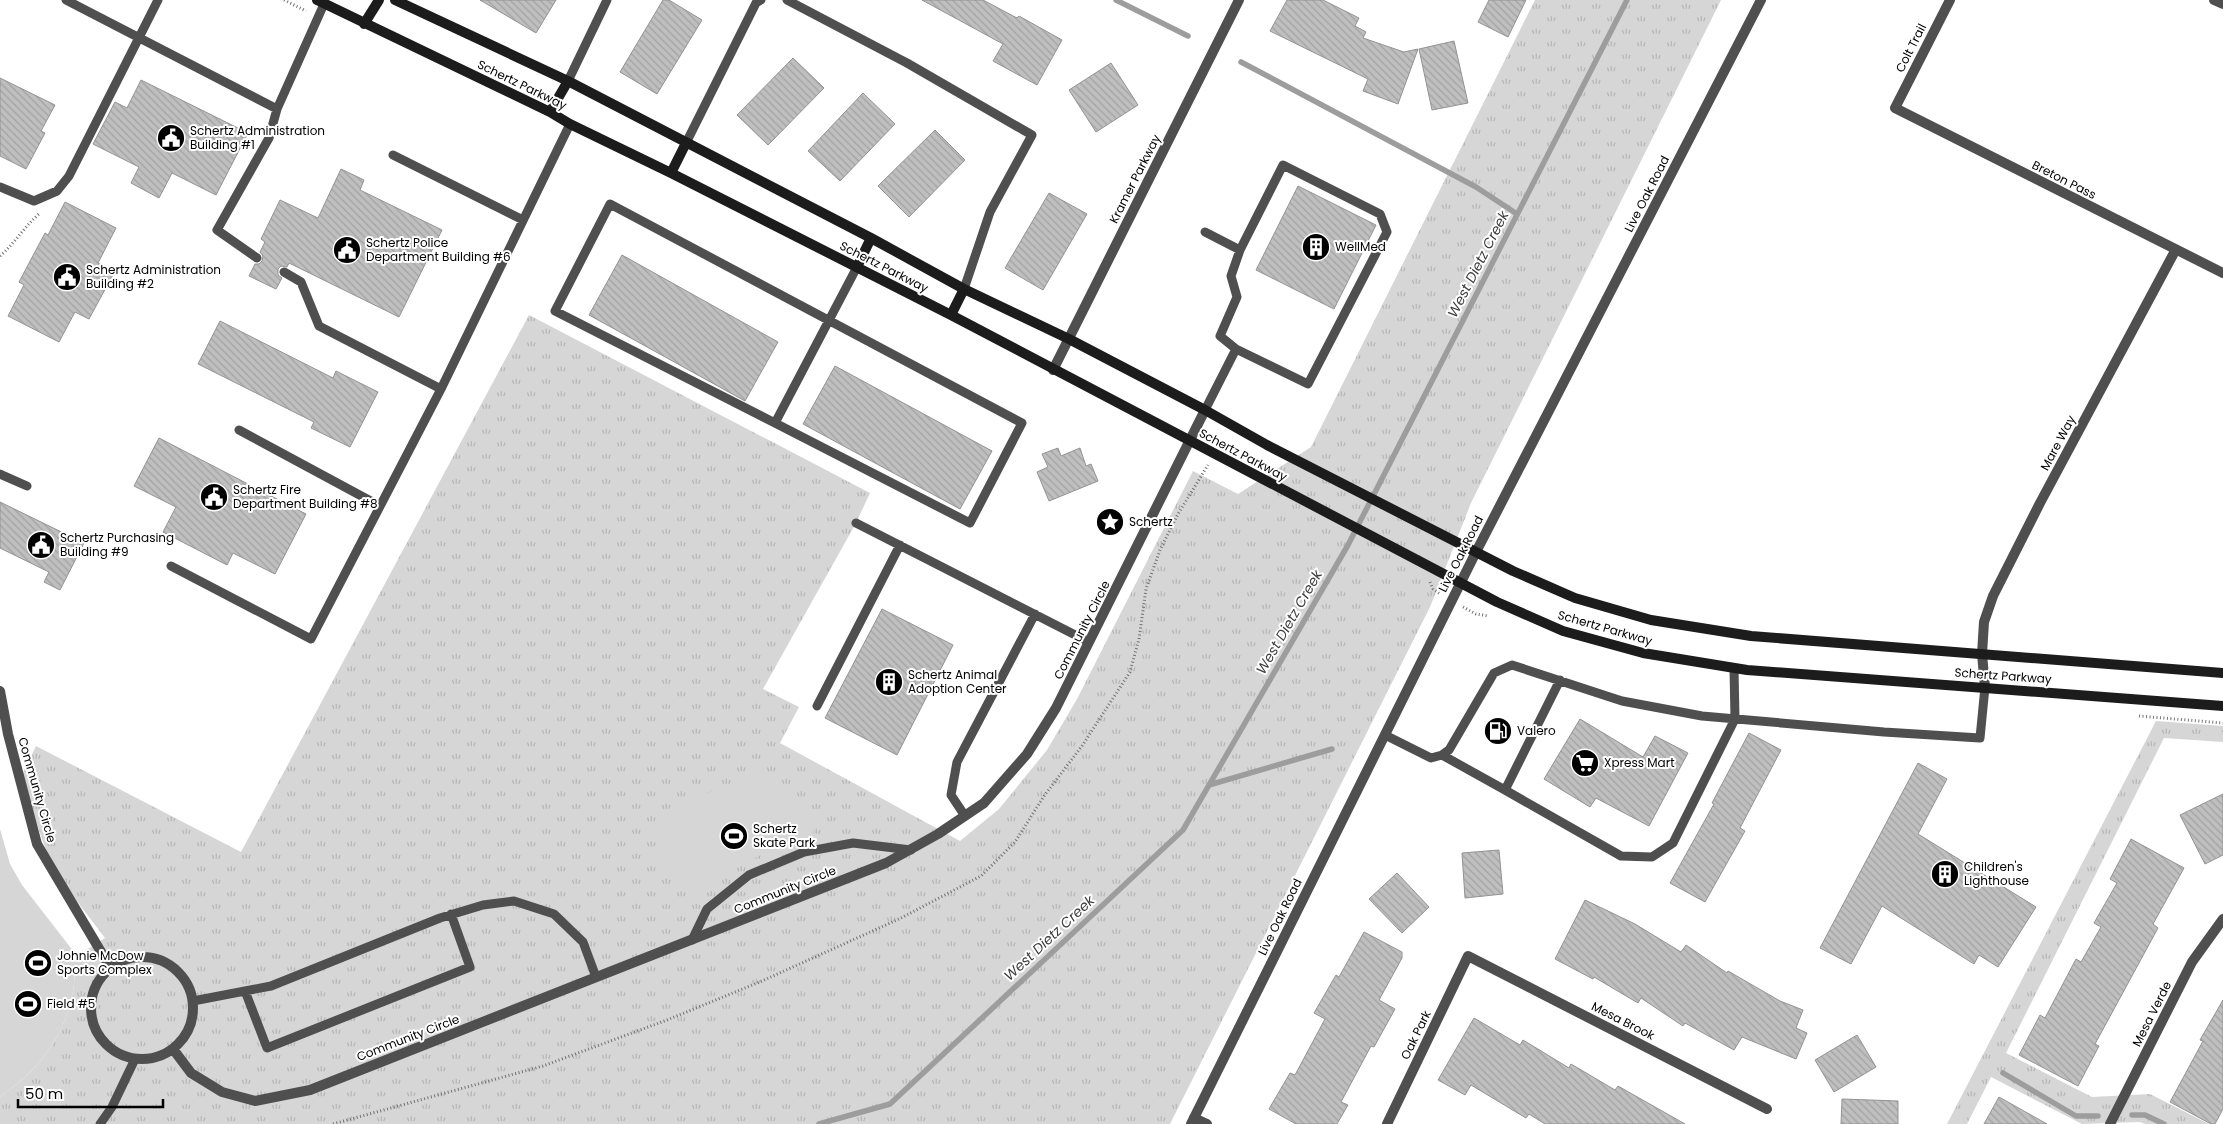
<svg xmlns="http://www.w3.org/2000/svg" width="2223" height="1124" viewBox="0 0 2223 1124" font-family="Poppins,sans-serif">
  <defs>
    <pattern id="park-tufts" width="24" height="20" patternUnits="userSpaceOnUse" patternTransform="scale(1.25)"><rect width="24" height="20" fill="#d6d6d6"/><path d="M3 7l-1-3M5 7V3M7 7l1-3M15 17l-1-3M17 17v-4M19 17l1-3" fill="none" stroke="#b6b6b6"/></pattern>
    <pattern id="building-back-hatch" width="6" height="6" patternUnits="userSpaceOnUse" patternTransform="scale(1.25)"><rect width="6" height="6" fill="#bfbfbf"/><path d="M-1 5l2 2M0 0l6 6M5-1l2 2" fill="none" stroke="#a2a2a2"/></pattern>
  </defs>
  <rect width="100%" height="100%" fill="#fff"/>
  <path fill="url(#park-tufts)" d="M1535 0H1721L1471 503 1430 607 1170 1124H0V1097C39 1069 64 1039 73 991 75 979 75 967 77 956L105 938C84 910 61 883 47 852 37 827 30 801 22 775L36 746 241 852 529 315 870 493 856 523 763 689 799 707 780 743 960 841 999 809 1047 750 1077 699 1193 471 1238 494 1311 447Z
    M2156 721 2223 726V742L2164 738 2006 1053 2092 1097 2150 1094 2209 1124H2145L2140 1122 2082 1124 1991 1077 1967 1124H1947Z"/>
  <path fill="#d6d6d6" d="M755 775C786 775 809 806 814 835 765 850 738 864 697 896 689 885 675 878 667 866 652 845 653 819 675 805Z
    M0 829 10 864 22 885 77 956C75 967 75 979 73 991 64 1039 39 1069 0 1097Z"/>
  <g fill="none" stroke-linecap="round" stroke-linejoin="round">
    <path stroke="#9d9d9d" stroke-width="5.5" d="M1116 0 1188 36
      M1241 62 1476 187 1517 214
      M1209 785 1332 749
      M2003 1073 2076 1116H2098
      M2132 1115H2145L2164 1124
      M819 1124 890 1104 1183 830 1348 545 1627 0"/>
  </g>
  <path fill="url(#building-back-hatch)" stroke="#939393" d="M480 0H556L536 33Z
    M663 0H669L702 20 657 94 620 72Z
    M922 0H983L1017 18 1019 16 1062 40 1037 85 993 61 1003 44Z
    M1287 0H1323L1359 18 1355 26 1366 32 1363 38 1404 52 1418 49 1398 104 1363 91 1368 79 1270 31Z
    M1489 0H1526L1508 37 1478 22Z
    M1454 41 1468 103 1432 110 1419 49Z
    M793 58 824 88 768 145 737 115Z
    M1111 63 1138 105 1096 132 1069 90Z
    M0 78 55 105 41 131 45 133 26 169 0 156Z
    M141 80 248 133 216 195 172 173 159 198 131 183 139 167 93 144 115 102 127 108Z
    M863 93 895 124 840 181 808 151Z
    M935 130 965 160 909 217 878 186Z
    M341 169 364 180 360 190 442 230 399 317 289 263 287 267 281 266 278 269V275L282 278 276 289 249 276 255 264H259L262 261 263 256 260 252 265 242 261 239 280 200 318 218Z
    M1298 186 1376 225 1334 309 1256 270Z
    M1049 193 1087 214 1043 290 1005 268Z
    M65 202 116 228 98 263 115 271 89 319 75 312 59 342 8 316 24 285 19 282 45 233 48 235Z
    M622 255 778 342 745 401 589 315Z
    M220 321 333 378 336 371 378 392 350 447 311 428 314 422 198 364Z
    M835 366 992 451 960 509 803 424Z
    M159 438 306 514 275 574 233 553 227 565 163 532 176 507 134 486Z
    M1058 448 1061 456 1080 448 1086 466 1091 464 1098 481 1049 501 1037 472 1048 467 1042 454Z
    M0 502 84 543 60 590 44 582 49 572 0 548Z
    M882 609 953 645 897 755 825 718Z
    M1580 719 1643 757 1655 736 1688 753 1649 826 1596 798 1590 807 1544 779Z
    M1749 733 1781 750 1740 828 1745 831 1705 902 1670 883 1714 804 1712 803Z
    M1918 763 1947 779 1918 834 2036 907 1998 967 1979 955 1974 964 1882 906 1851 964 1820 948Z
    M2223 794V855L2205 864 2180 815Z
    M2131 839 2184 868 2153 924 2158 928 2095 1044 2099 1046 2078 1086 2019 1055 2040 1015 2045 1018 2076 959 2081 962 2101 927 2094 923 2117 883 2110 879Z
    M1499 850 1503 894 1465 898 1462 853Z
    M1397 873 1429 907 1402 933 1369 899Z
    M1585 900 1635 924 1681 952 1686 945 1727 973 1728 971 1780 1001 1803 1010 1796 1028 1807 1033 1796 1059 1742 1037 1734 1050 1685 1023 1683 1026 1641 998 1638 1003 1594 977 1593 979 1555 959Z
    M1364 932 1402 952V958L1379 1000 1395 1009 1374 1047 1371 1046 1341 1102 1348 1105 1337 1124H1296L1269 1109 1290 1073 1295 1075 1325 1019 1314 1013 1336 975 1339 977Z
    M2223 1000V1109L2215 1124H2211L2170 1102 2203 1041 2200 1040Z
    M1474 1018 1520 1045 1523 1040 1569 1068 1571 1064 1615 1090 1618 1086 1685 1124H1545L1529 1114 1526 1118 1471 1085 1465 1095 1438 1080Z
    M1857 1035 1876 1067 1834 1092 1815 1060Z
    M1999 1097 2047 1124H1984Z
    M1842 1099 1898 1101V1124H1841Z"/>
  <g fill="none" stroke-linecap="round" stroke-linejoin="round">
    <path stroke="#717171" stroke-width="3" stroke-dasharray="1 2.5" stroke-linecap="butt" d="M284 0 306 11
      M0 256C15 243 24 227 39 214
      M1430 582 1433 589 1440 594
      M1463 607 1476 614 1489 616
      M2139 716 2223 723
      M333 1124 543 1066 667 1020 762 981 899 919 981 876 1015 842 1044 796 1082 746 1130 672 1139 639 1146 589 1160 550 1178 514 1208 465"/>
    <path stroke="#4f4f4f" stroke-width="9" d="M66 0 277 109
      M787 0 907 63 1032 135 990 212 964 289
      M568 81 607 0
      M686 143 756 3 761 0
      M393 155 523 220
      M0 187 34 201 57 191 69 176 158 0
      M1205 232 1240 250
      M257 258 217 230 269 138 277 109 324 4
      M284 272 301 282 319 326 441 389 570 124
      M1205 410 1236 349 1308 384 1387 232 1380 214 1283 165 1240 250 1231 276 1237 297 1220 336 1236 349
      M775 423 555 311 610 204 1022 423 970 523 775 423 857 267
      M239 430 380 506
      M0 474 27 486
      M856 523 1089 642
      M171 566 311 639 441 389
      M1560 680 1505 790 1621 856 1652 857 1673 843 1735 719 1734 668
      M817 706 900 545
      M1385 735 1431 758 1442 755 1449 750 1494 673 1512 665 1622 701 1702 716 1884 732 1980 738 1985 687
      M1442 755 1505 790
      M965 816 951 795 957 762 1035 614
      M692 940 707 909 749 875 804 852 853 843 911 850
      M245 991 267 1048 470 967 451 914
      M193 1001 271 986 440 918 483 905 514 901 554 914 583 942 596 977
      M100 1124 112 1107 135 1059"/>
    <path stroke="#4f4f4f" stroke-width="10" d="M1950 0 1895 108 2223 273
      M2214 0 2223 4
      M1053 370 1239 0
      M1476 552 1761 0
      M1985 687 1982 654 1984 622 1993 596 2040 503 2175 251
      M0 691 8 734 37 844 110 967
      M91 1008a51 51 0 1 1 102 0a51 51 0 1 1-102 0Z
      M173 1049 191 1073 222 1092 255 1101 310 1090 886 863 938 834 984 803 1027 754 1056 708 1205 410
      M1194 1118 1207 1124
      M1387 1124 1468 956 1767 1109
      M2110 1124 2192 962 2223 919"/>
    <path stroke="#4f4f4f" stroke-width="10" d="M1191 1124 1476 552"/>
    <path stroke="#1c1c1c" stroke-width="10" d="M317 0 550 112 570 124 671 173 951 315 1497 602 1563 631 1643 653 1747 670 2223 706
      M395 0 568 81 871 238 964 289 1069 339 1205 410 1267 445 1513 571 1575 598 1651 620 1751 636 2223 673
      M364 24 379 0
      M550 112 568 81
      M671 173 686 143
      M857 267 871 238
      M951 315 964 289"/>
  </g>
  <defs>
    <symbol id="civic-disc" viewBox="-11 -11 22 22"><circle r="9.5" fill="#000" stroke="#fff"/><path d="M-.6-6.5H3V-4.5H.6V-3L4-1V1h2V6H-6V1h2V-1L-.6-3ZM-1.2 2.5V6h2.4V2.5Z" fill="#fff"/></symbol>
    <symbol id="building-disc" viewBox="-11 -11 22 22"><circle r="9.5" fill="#000" stroke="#fff"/><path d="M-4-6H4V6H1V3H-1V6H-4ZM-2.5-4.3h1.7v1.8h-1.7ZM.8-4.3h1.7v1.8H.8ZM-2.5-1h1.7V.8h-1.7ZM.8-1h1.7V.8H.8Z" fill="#fff"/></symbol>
    <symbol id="sight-disc" viewBox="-11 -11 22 22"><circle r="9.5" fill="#000" stroke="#fff"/><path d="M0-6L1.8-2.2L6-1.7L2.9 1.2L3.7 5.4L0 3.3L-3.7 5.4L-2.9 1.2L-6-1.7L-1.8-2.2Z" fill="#fff"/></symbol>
    <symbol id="fuel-disc" viewBox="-11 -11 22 22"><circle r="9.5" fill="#000" stroke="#fff"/><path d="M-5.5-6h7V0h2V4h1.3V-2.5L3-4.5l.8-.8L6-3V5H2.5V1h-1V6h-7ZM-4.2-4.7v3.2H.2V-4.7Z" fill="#fff"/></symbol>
    <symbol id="supermarket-disc" viewBox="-11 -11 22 22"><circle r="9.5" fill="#000" stroke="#fff"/><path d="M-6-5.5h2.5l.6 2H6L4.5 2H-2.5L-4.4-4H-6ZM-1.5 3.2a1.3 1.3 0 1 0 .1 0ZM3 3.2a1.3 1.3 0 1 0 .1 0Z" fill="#fff"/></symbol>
    <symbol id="stadium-disc" viewBox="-11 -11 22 22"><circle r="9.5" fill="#000" stroke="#fff"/><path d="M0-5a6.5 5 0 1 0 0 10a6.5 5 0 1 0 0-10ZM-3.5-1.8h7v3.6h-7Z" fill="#fff"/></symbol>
  </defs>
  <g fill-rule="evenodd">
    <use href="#civic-disc" x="155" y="122" width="32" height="32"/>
    <use href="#building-disc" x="1300" y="231" width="32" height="32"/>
    <use href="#civic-disc" x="331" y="234" width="32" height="32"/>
    <use href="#civic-disc" x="51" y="261" width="32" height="32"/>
    <use href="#civic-disc" x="198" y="481" width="32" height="32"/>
    <use href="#sight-disc" x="1094" y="506" width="32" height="32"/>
    <use href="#civic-disc" x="25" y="529" width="32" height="32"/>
    <use href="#building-disc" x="873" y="666" width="32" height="32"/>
    <use href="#fuel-disc" x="1482" y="715" width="32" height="32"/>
    <use href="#supermarket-disc" x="1569" y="747" width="32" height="32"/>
    <use href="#stadium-disc" x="718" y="820" width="32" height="32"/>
    <use href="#building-disc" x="1929" y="858" width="32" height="32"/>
    <use href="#stadium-disc" x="22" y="947" width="32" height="32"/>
    <use href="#stadium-disc" x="12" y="988" width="32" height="32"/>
  </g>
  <g text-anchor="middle" stroke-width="4" stroke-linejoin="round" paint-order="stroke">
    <g font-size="12" fill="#000" stroke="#fff">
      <text transform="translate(1911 48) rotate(-63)" y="4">Colt Trail</text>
      <text transform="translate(522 85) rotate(26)" y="4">Schertz Parkway</text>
      <text transform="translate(1135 179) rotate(-63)" y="4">Kramer Parkway</text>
      <text transform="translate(2064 180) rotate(27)" y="4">Breton Pass</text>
      <text transform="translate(1647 194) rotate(-63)" y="4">Live Oak Road</text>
      <text transform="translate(884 267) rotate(27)" y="4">Schertz Parkway</text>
      <text transform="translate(2058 443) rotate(-62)" y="4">Mare Way</text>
      <text transform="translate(1243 455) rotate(28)" y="4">Schertz Parkway</text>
      <text transform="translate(1461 554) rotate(-63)" y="4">Live Oak Road</text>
      <text transform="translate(1605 628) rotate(16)" y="4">Schertz Parkway</text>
      <text transform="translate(1082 630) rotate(-63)" y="4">Community Circle</text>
      <text transform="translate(2003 676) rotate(4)" y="4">Schertz Parkway</text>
      <text transform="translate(37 790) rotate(74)" y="4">Community Circle</text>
      <text transform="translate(785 890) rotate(-22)" y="4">Community Circle</text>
      <text transform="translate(1280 917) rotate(-64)" y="4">Live Oak Road</text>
      <text transform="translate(2152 1014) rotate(-63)" y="4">Mesa Verde</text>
      <text transform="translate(1623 1021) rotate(27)" y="4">Mesa Brook</text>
      <text transform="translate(1416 1035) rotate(-64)" y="4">Oak Park</text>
      <text transform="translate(408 1038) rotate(-21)" y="4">Community Circle</text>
    </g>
    <g font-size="12" fill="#000" stroke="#fff" text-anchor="start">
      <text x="190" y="135">Schertz Administration<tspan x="190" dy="14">Building #1</tspan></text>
      <text x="366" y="247">Schertz Police<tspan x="366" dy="14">Department Building #6</tspan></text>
      <text x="1335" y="251">WellMed</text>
      <text x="86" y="274">Schertz Administration<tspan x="86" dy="14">Building #2</tspan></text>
      <text x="233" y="494">Schertz Fire<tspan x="233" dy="14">Department Building #8</tspan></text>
      <text x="1129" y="526">Schertz</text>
      <text x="60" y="542">Schertz Purchasing<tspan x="60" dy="14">Building #9</tspan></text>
      <text x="908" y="679">Schertz Animal<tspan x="908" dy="14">Adoption Center</tspan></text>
      <text x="1517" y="735">Valero</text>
      <text x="1604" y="767">Xpress Mart</text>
      <text x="753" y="833">Schertz<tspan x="753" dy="14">Skate Park</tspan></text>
      <text x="1964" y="871">Children's<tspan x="1964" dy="14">Lighthouse</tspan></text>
      <text x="57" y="960">Johnie McDow<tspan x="57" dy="14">Sports Complex</tspan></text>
      <text x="47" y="1008">Field #5</text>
    </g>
    <g font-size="14" font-style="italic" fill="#3e3e3e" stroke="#fff">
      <text transform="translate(1478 264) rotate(-63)" y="5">West Dietz Creek</text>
      <text transform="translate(1289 622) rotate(-60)" y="5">West Dietz Creek</text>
      <text transform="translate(1049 938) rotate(-43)" y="5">West Dietz Creek</text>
    </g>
  </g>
  <path d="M18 1099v8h145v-8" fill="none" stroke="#000000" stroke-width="2.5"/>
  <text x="25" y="1099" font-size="15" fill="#000000" stroke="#ffffff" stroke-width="4" paint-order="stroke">50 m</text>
</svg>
